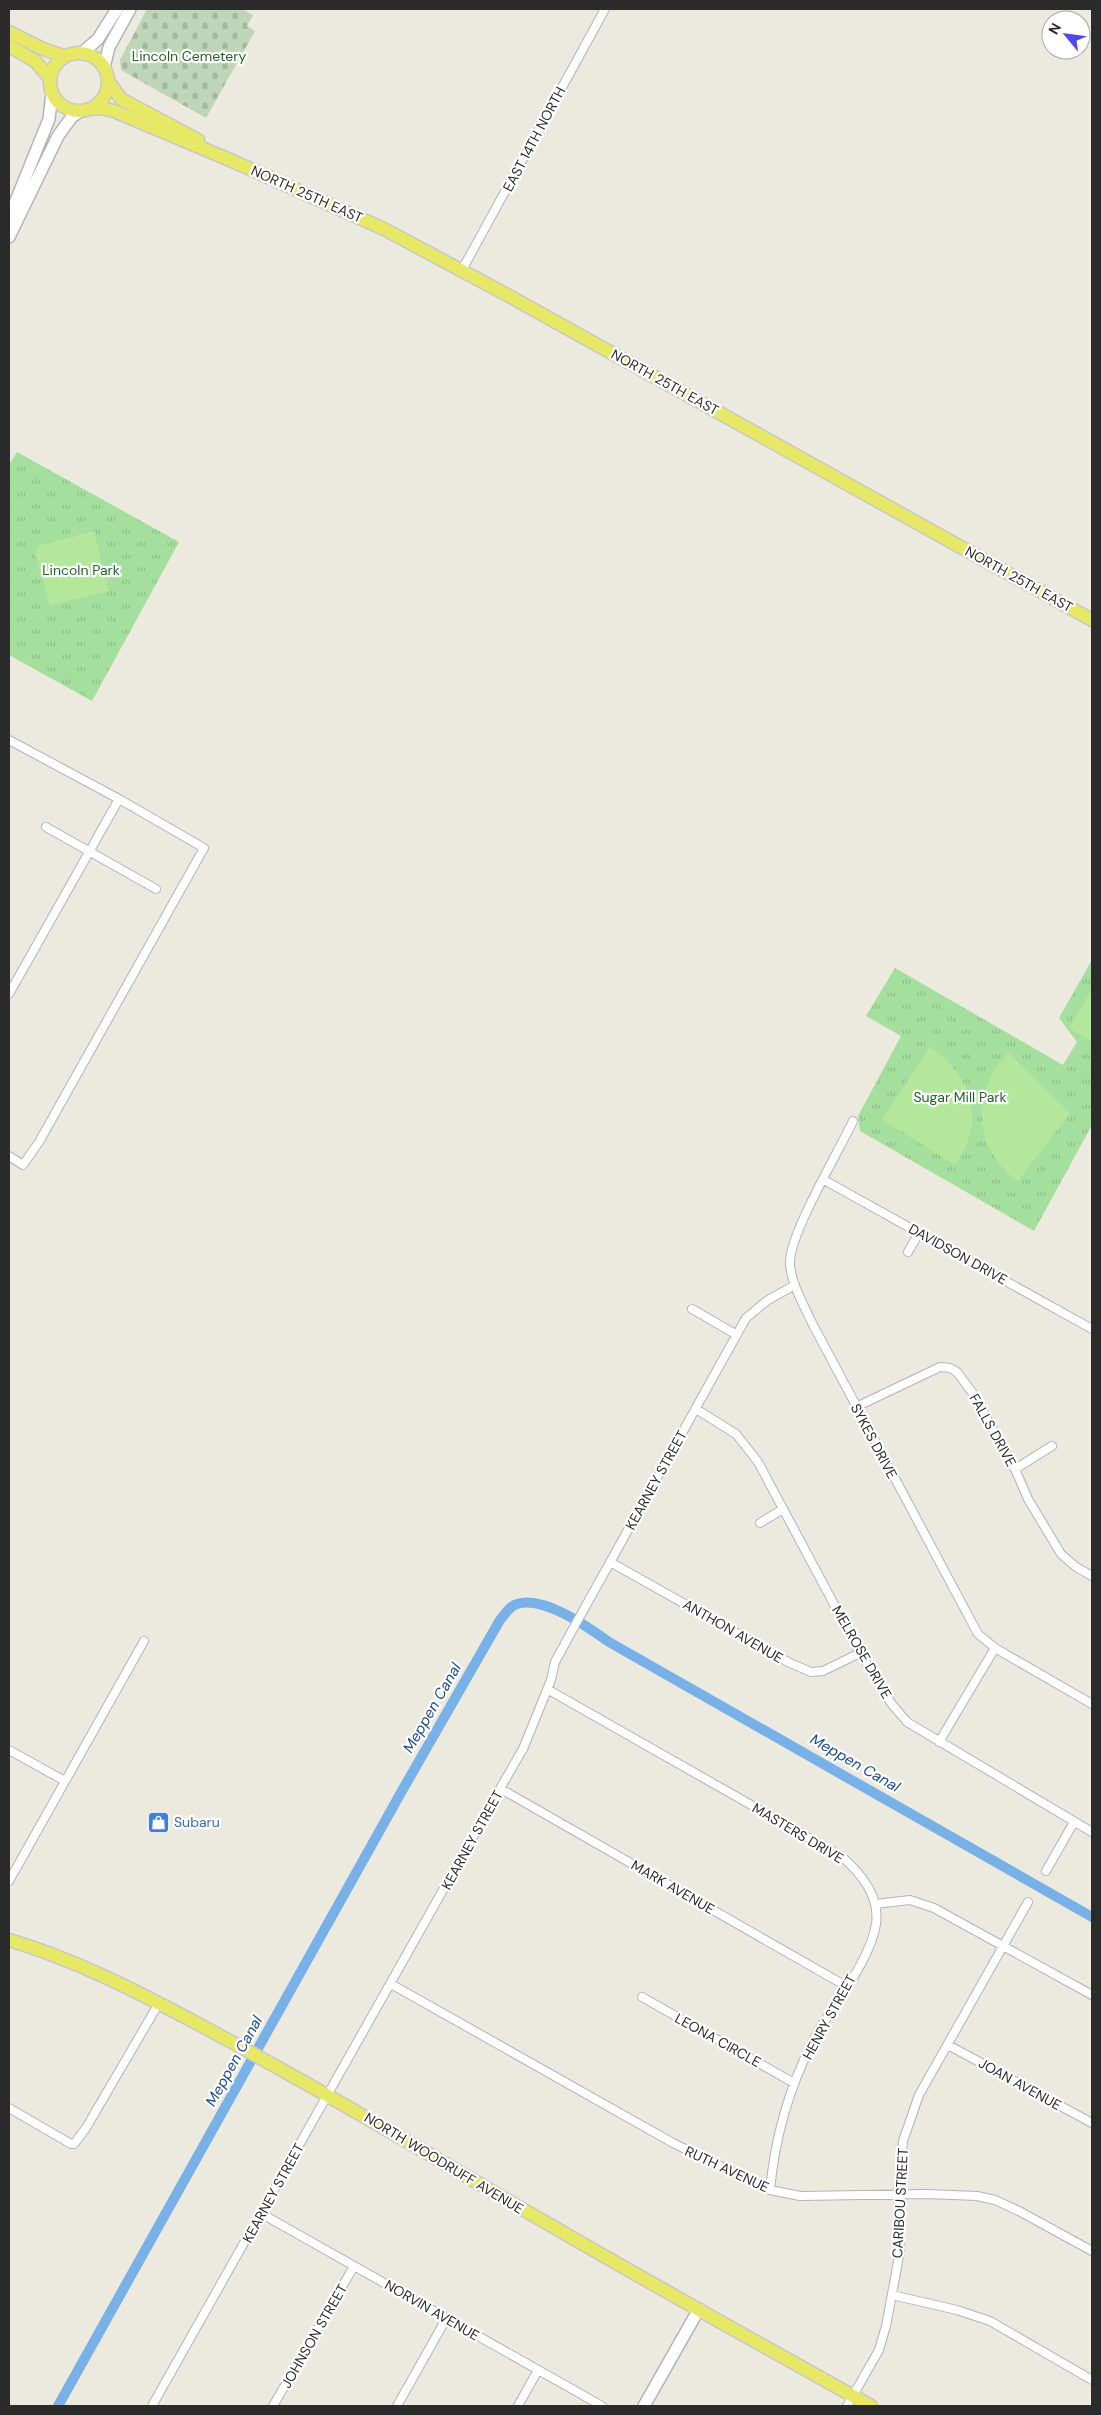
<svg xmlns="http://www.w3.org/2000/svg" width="1101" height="2415" viewBox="0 0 1101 2415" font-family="'DM Sans',sans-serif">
  <defs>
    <pattern id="grass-tufts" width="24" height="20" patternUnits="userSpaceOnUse" patternTransform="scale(1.25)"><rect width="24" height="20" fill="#a5df9e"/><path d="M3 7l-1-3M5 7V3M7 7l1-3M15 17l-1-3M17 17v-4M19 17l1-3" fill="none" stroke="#8ec088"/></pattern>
    <pattern id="cemetery-stones" width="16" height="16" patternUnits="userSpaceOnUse" patternTransform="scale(1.25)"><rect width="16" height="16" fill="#bed5b7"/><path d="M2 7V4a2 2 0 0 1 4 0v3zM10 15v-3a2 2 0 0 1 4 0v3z" fill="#a3b79e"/></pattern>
  </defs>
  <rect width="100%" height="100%" fill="#ece9de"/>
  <path fill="url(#grass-tufts)" d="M17 452 179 542 92 701 9 655V465Z
    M1092 960V1125L1034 1231 860 1131 858 1116 901 1036 866 1016 895 968 1063 1065 1077 1042 1059 1018Z"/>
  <path fill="url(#cemetery-stones)" d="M147 9H242L253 15 247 26 255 31 206 118 121 70 120 60Z"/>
  <path fill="#b4e69b" d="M94 531 109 591 50 605 35 553 38 546Z
    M1092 989V1042L1069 1028Z
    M930 1047C972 1076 987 1121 955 1165L882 1119Z
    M1008 1052 1070 1113 1018 1181C984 1158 972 1115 990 1078 994 1069 1002 1060 1008 1052Z"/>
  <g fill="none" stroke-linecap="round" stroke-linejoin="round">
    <path stroke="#78b0e8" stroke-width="10" d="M58 2406 403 1789 500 1620C505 1614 510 1606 517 1604 543 1595 588 1627 609 1642L1092 1917"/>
    <defs>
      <path id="street" d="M462 270 605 9
        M9 740 119 799 204 848 39 1142 23 1165 9 1156
        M46 827 156 889
        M9 994 119 799
        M853 1121C839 1151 790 1233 790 1262 790 1282 804 1305 812 1323L978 1634 995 1648 1092 1704
        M824 1180 1092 1329
        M908 1252 919 1233
        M692 1309 737 1335
        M856 1407 940 1367 950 1368 957 1372 974 1395 1015 1469 1028 1499 1061 1554 1076 1567 1092 1576
        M696 1409 736 1434 758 1462 860 1653 891 1703 907 1722 1092 1832
        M1015 1469 1052 1446
        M760 1523 783 1509
        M610 1562 790 1663 811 1672 823 1671 860 1653
        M547 1689 841 1856C861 1873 880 1896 876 1924 869 1965 832 2004 813 2041 789 2088 775 2137 770 2190
        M939 1742 995 1648
        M9 1750 65 1781
        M501 1789 846 1986
        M1046 1871 1074 1822
        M9 1881 144 1641
        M875 1904 910 1900 934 1908 1092 1995
        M391 1984 673 2143 770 2190 800 2196 927 2194 977 2196 995 2200 1019 2211 1092 2251
        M642 1997 794 2083
        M948 2045 1092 2123
        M9 2108 71 2144H74L86 2128 159 2003
        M262 2214 602 2406
        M892 2295 957 2310 990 2321 1092 2380
        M152 2406 505 1780 523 1749 551 1680 555 1662 574 1627 746 1318 768 1300 795 1285
        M273 2406 354 2266
        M397 2406 446 2319
        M518 2406 538 2370
        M847 2406 879 2350 886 2326 900 2251 898 2194 903 2141 919 2095 1028 1902"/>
      <path id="secondary" d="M82 53 98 39 117 9
        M104 68 109 47 130 9
        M9 218 49 119 52 93
        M9 237 58 136 71 118 80 111
        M644 2406 699 2309"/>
      <path id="primary" d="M9 32 43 49 64 56
        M9 46 35 61 50 78
        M50 82a29 29 0 1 1 58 0a29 29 0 1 1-58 0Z
        M108 81 121 99 198 140
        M89 109 102 108 114 111 230 160 384 229 511 297 1092 620
        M9 1940C77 1960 140 1993 202 2026 280 2068 357 2112 434 2157 578 2243 724 2324 871 2406"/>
    </defs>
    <use href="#street" stroke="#b2b2be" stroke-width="10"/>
    <use href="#secondary" stroke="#b2b2be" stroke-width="14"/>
    <use href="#primary" stroke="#c8c8c8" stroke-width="15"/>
    <use href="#street" stroke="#fff" stroke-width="8"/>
    <use href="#secondary" stroke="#fff" stroke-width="11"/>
    <use href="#primary" stroke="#e8e867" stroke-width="12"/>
  </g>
  <defs>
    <symbol id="shop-square" viewBox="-11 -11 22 22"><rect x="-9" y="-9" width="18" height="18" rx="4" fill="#3f7fe0" stroke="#fff"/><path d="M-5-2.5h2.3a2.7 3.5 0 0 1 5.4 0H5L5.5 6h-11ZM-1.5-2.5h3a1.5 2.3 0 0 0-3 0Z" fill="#fff"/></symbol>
  </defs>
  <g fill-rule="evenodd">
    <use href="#shop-square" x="146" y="1810" width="25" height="25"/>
  </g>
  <g text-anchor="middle" stroke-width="4.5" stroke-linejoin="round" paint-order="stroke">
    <g font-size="14" fill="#1f6521" stroke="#fff">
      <text x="189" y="61">Lincoln Cemetery</text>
      <text x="81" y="575">Lincoln Park</text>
      <text x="960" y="1102">Sugar Mill Park</text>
    </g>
    <g font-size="14" fill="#2b2b2b" stroke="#fff">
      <text transform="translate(534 139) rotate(-62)" y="5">EAST 14TH NORTH</text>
      <text transform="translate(307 194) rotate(24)" y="5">NORTH 25TH EAST</text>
      <text transform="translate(665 382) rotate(29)" y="5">NORTH 25TH EAST</text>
      <text transform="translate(1019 579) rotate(29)" y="5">NORTH 25TH EAST</text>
      <text transform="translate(958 1254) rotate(29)" y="5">DAVIDSON DRIVE</text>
      <text transform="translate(993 1430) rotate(61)" y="5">FALLS DRIVE</text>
      <text transform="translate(874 1441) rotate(62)" y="5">SYKES DRIVE</text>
      <text transform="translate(656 1480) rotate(-61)" y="5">KEARNEY STREET</text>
      <text transform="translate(733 1631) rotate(30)" y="5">ANTHON AVENUE</text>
      <text transform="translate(862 1652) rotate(60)" y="5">MELROSE DRIVE</text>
      <text transform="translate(798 1833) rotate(31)" y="5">MASTERS DRIVE</text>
      <text transform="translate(472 1840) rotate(-61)" y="5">KEARNEY STREET</text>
      <text transform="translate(673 1887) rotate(30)" y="5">MARK AVENUE</text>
      <text transform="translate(829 2017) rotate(-61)" y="5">HENRY STREET</text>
      <text transform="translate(718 2040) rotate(29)" y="5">LEONA CIRCLE</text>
      <text transform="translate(1020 2084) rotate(29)" y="5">JOAN AVENUE</text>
      <text transform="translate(444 2163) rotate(31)" y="5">NORTH WOODRUFF AVENUE</text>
      <text transform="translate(727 2169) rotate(25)" y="5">RUTH AVENUE</text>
      <text transform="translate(273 2193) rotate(-61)" y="5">KEARNEY STREET</text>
      <text transform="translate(900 2203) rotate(-87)" y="5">CARIBOU STREET</text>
      <text transform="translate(432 2310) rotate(30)" y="5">NORVIN AVENUE</text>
      <text transform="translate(314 2336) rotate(-60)" y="5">JOHNSON STREET</text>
    </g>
    <g font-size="14" fill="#366cbe" stroke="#fff" text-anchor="start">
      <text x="174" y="1827">Subaru</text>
    </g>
    <g font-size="15" font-style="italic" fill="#164b95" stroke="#fff">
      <text transform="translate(432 1708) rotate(-60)" y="5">Meppen Canal</text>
      <text transform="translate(855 1763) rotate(30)" y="5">Meppen Canal</text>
      <text transform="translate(234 2061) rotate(-61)" y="5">Meppen Canal</text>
    </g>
  </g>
  <rect width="1101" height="2415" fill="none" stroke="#2b2b2b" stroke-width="20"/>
  <g transform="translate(1066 35) rotate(299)"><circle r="24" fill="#ffffff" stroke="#aaaaaa"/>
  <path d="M0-4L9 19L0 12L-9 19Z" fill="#5048ef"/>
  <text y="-8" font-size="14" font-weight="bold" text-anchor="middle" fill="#2b2b2b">N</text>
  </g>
</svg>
